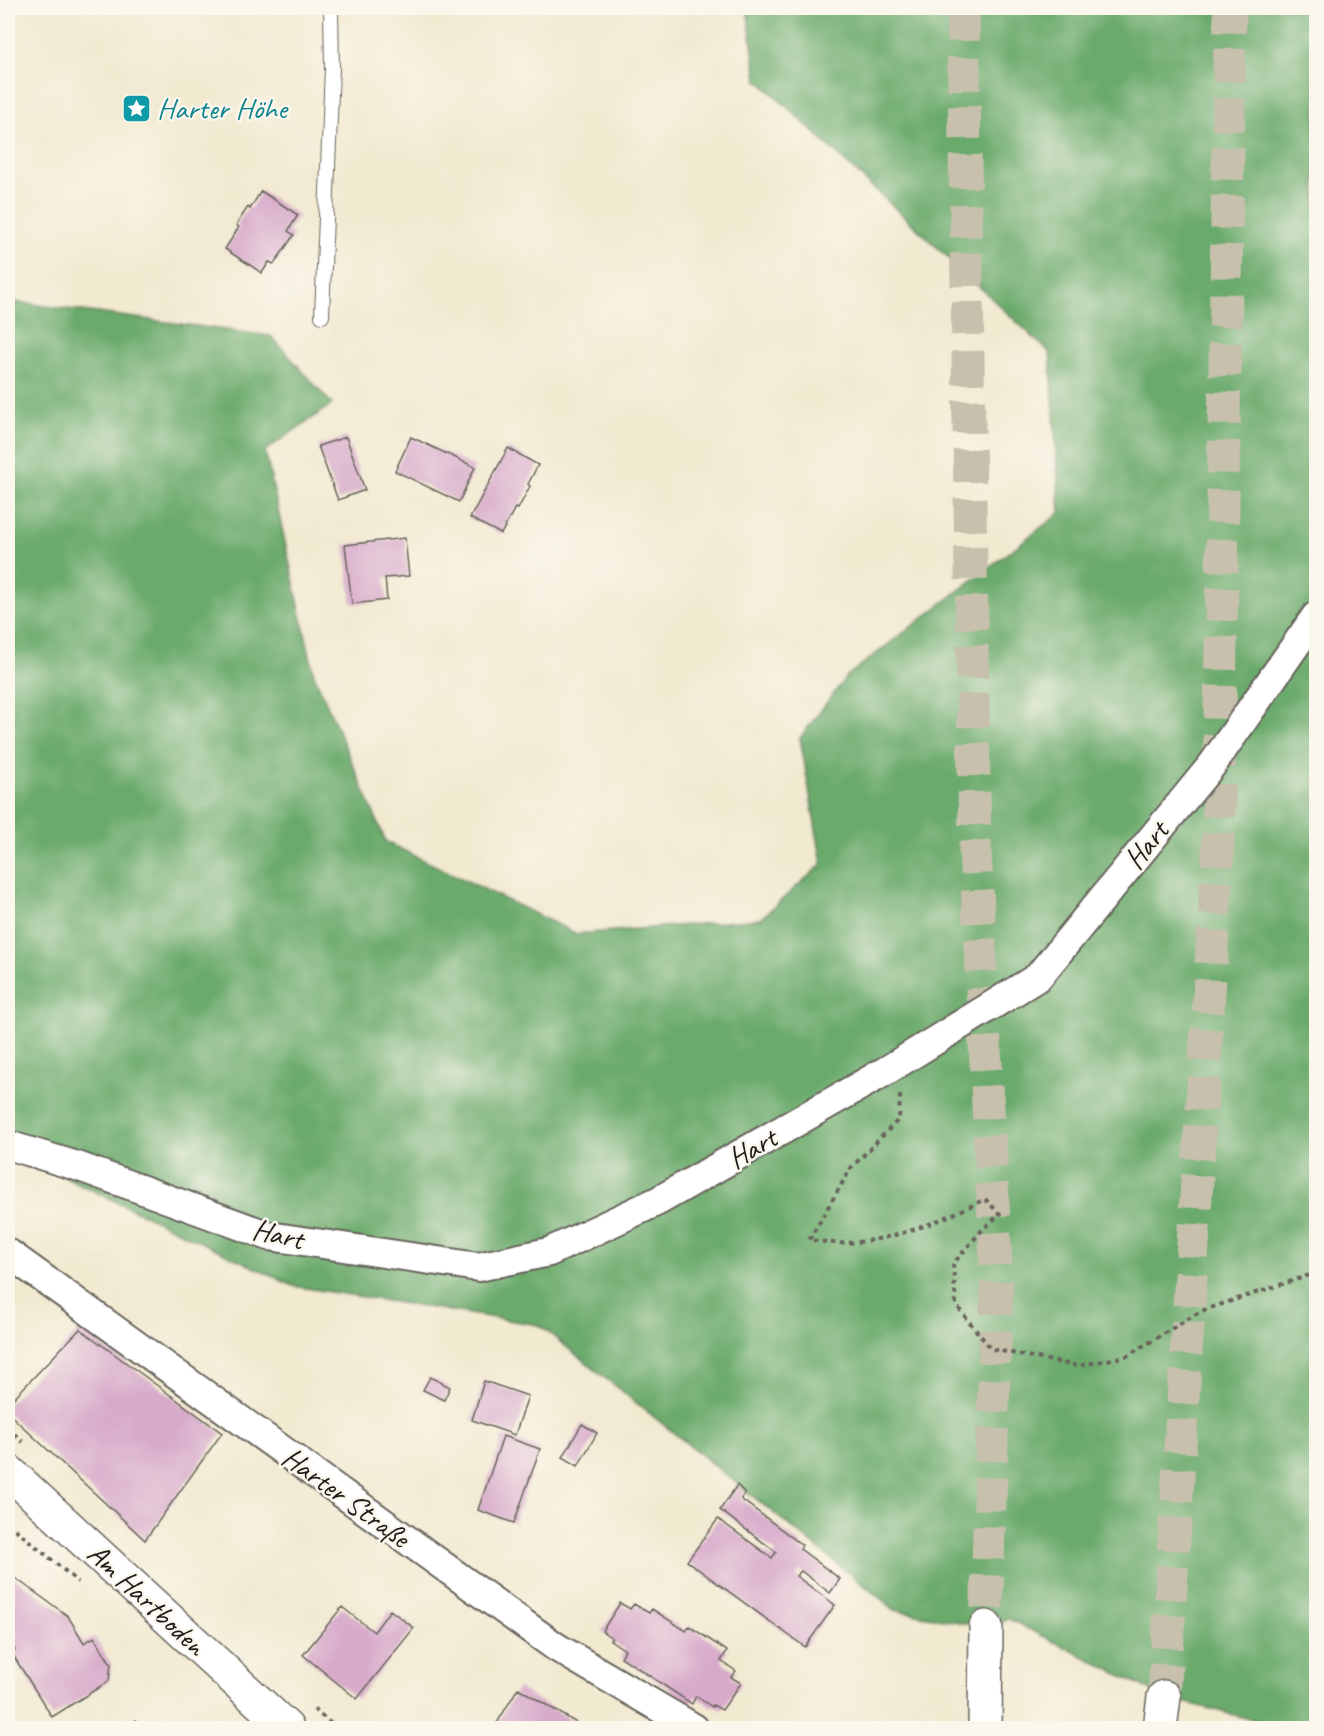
<svg xmlns="http://www.w3.org/2000/svg" width="1324" height="1736" viewBox="0 0 1324 1736" font-family="Caveat,sans-serif">
  <rect width="100%" height="100%" fill="#fbf7ec"/>
  <filter id="ink" filterUnits="userSpaceOnUse"><feTurbulence type="fractalNoise" baseFrequency=".0167" numOctaves="2"/><feDisplacementMap in="SourceGraphic" scale="12" xChannelSelector="R" yChannelSelector="G"/><feConvolveMatrix kernelMatrix="1 2 1 2 8 2 1 2 1" color-interpolation-filters="sRGB"/></filter>
  <filter id="wash" filterUnits="userSpaceOnUse"><feTurbulence type="fractalNoise" baseFrequency=".008" numOctaves="4" result="noise"/><feDisplacementMap in="SourceGraphic" scale="24" xChannelSelector="R" yChannelSelector="G"/><feGaussianBlur stdDeviation="1.35" result="paint"/><feColorMatrix in="noise" values="0 0 0 0 0 0 0 0 0 0 0 0 0 0 0 0 0 1.4 0 .05"/><feComposite in="paint" operator="in"/></filter>
  <g filter="url(#wash)">
    <rect width="100%" height="100%" fill="#f1e9d0"/>
    <path fill="#6baa6c" stroke="#446344" stroke-width="1.5" d="M747 8H1316V1728H1285L1164 1697 1009 1619 986 1627 895 1610 539 1325 293 1286 8 1150V301L271 336 332 404 265 451 314 674 386 842 577 934 760 919 822 864 800 738 847 676 1060 513 1050 353 757 79Z"/>
    <g id="blocks">
      <path fill="#d7aaca" d="M261 191 298 215 288 231 294 235 274 264 269 262 262 273 225 249 239 227 236 225 248 207 250 209Z
        M346 437 365 490 338 500 318 446Z
        M411 437 475 467 459 502 395 471Z
        M508 448 538 465 528 484 530 486 518 509 515 508 501 534 470 518Z
        M405 538 409 576 385 578 387 600 352 604 345 545Z
        M80 1329 222 1433 145 1540 8 1413V1404Z
        M430 1377 450 1387 444 1400 423 1390Z
        M484 1381 528 1396 515 1435 472 1420Z
        M582 1424 597 1433 578 1466 563 1457Z
        M503 1436 540 1449 514 1523 478 1510Z
        M737 1485 745 1493 741 1499 802 1545 800 1549 840 1579 830 1593 801 1571 796 1576 835 1605 805 1647 687 1561 718 1519 772 1558 776 1552 720 1510Z
        M8 1573 68 1616 84 1643 94 1637 111 1664 109 1681 52 1717 11 1652 15 1650 8 1638Z
        M620 1603 630 1609 634 1604 649 1613 652 1609 686 1631 689 1626 727 1651 721 1661 736 1671 731 1677 741 1683 722 1710 713 1705 712 1707 696 1696 692 1704 621 1657 625 1650 610 1640 612 1638 602 1631Z
        M342 1607 374 1632 390 1610 414 1628 357 1699 303 1655Z
        M518 1688 585 1728H494Z
        M136 1720 141 1728H123Z"/>
    </g>
  </g>
  <g filter="url(#ink)">
    <use href="#blocks" fill-opacity="0" stroke="#67645b" stroke-width="1.5"/>
    <g fill="none" stroke-linecap="round" stroke-linejoin="round">
      <path stroke="#c6c0ac" stroke-width="33" stroke-dasharray="33 16" stroke-linecap="butt" d="M963 8 975 848 997 1282 986 1627
        M1164 1697 1218 854 1230 8"/>
      <defs>
        <path id="lane" d="M322 316 332 68 331 8"/>
        <path id="street" d="M8 1145 80 1167 269 1236 478 1267 549 1252 658 1201 884 1072 1038 977 1212 765 1316 616
          M8 1253 556 1647 694 1728"/>
        <path id="primary" d="M8 1471 287 1728"/>
        <path id="highway" d="M985 1728 986 1627
          M1160 1728 1164 1697"/>
      </defs>
      <use href="#lane" stroke="#67645b" stroke-width="16"/>
      <use href="#street" stroke="#67645b" stroke-width="32"/>
      <use href="#primary" stroke="#67645b" stroke-width="36"/>
      <use href="#highway" stroke="#67645b" stroke-width="36"/>
      <path stroke="#67645b" stroke-width="4" stroke-dasharray="4.5 4.5" stroke-linecap="butt" d="M900 1095 899 1119 851 1168 809 1240C821 1241 834 1244 846 1243 896 1240 941 1221 985 1199L1000 1214 982 1230 953 1264 956 1305 991 1349 1078 1366 1127 1356 1201 1311 1316 1273
        M8 1428 23 1442
        M8 1523 78 1582
        M314 1709 336 1728"/>
      <use href="#lane" stroke="#fff" stroke-width="14"/>
      <use href="#street" stroke="#fff" stroke-width="28"/>
      <use href="#primary" stroke="#fff" stroke-width="33"/>
      <use href="#highway" stroke="#fff" stroke-width="33"/>
    </g>
  </g>
  <defs>
    <symbol id="sight-square" viewBox="-11 -11 22 22"><rect x="-9" y="-9" width="18" height="18" rx="4" fill="#0f9aa8" stroke="#fbf7ec"/><path d="M0-6L1.8-2.2L6-1.7L2.9 1.2L3.7 5.4L0 3.3L-3.7 5.4L-2.9 1.2L-6-1.7L-1.8-2.2Z" fill="#fff"/></symbol>
  </defs>
  <g fill-rule="evenodd">
    <use href="#sight-square" x="120" y="92" width="33" height="33"/>
  </g>
  <g text-anchor="middle" stroke-width="5" stroke-linejoin="round" paint-order="stroke">
    <g font-size="30" fill="#0d838f" stroke="#fbf7ec" text-anchor="start">
      <text x="157" y="118">Harter Höhe</text>
    </g>
    <g font-size="30" fill="#1c1c1c" stroke="#fbf7ec">
      <text transform="translate(1146 845) rotate(-51)" y="10">Hart</text>
      <text transform="translate(752 1148) rotate(-30)" y="10">Hart</text>
      <text transform="translate(278 1234) rotate(13)" y="10">Hart</text>
      <text transform="translate(346 1497) rotate(36)" y="10">Harter Straße</text>
      <text transform="translate(147 1599) rotate(43)" y="10">Am Hartboden</text>
    </g>
  </g>
  <rect width="1324" height="1736" fill="none" stroke="#fbf7ec" stroke-width="30"/>
</svg>
